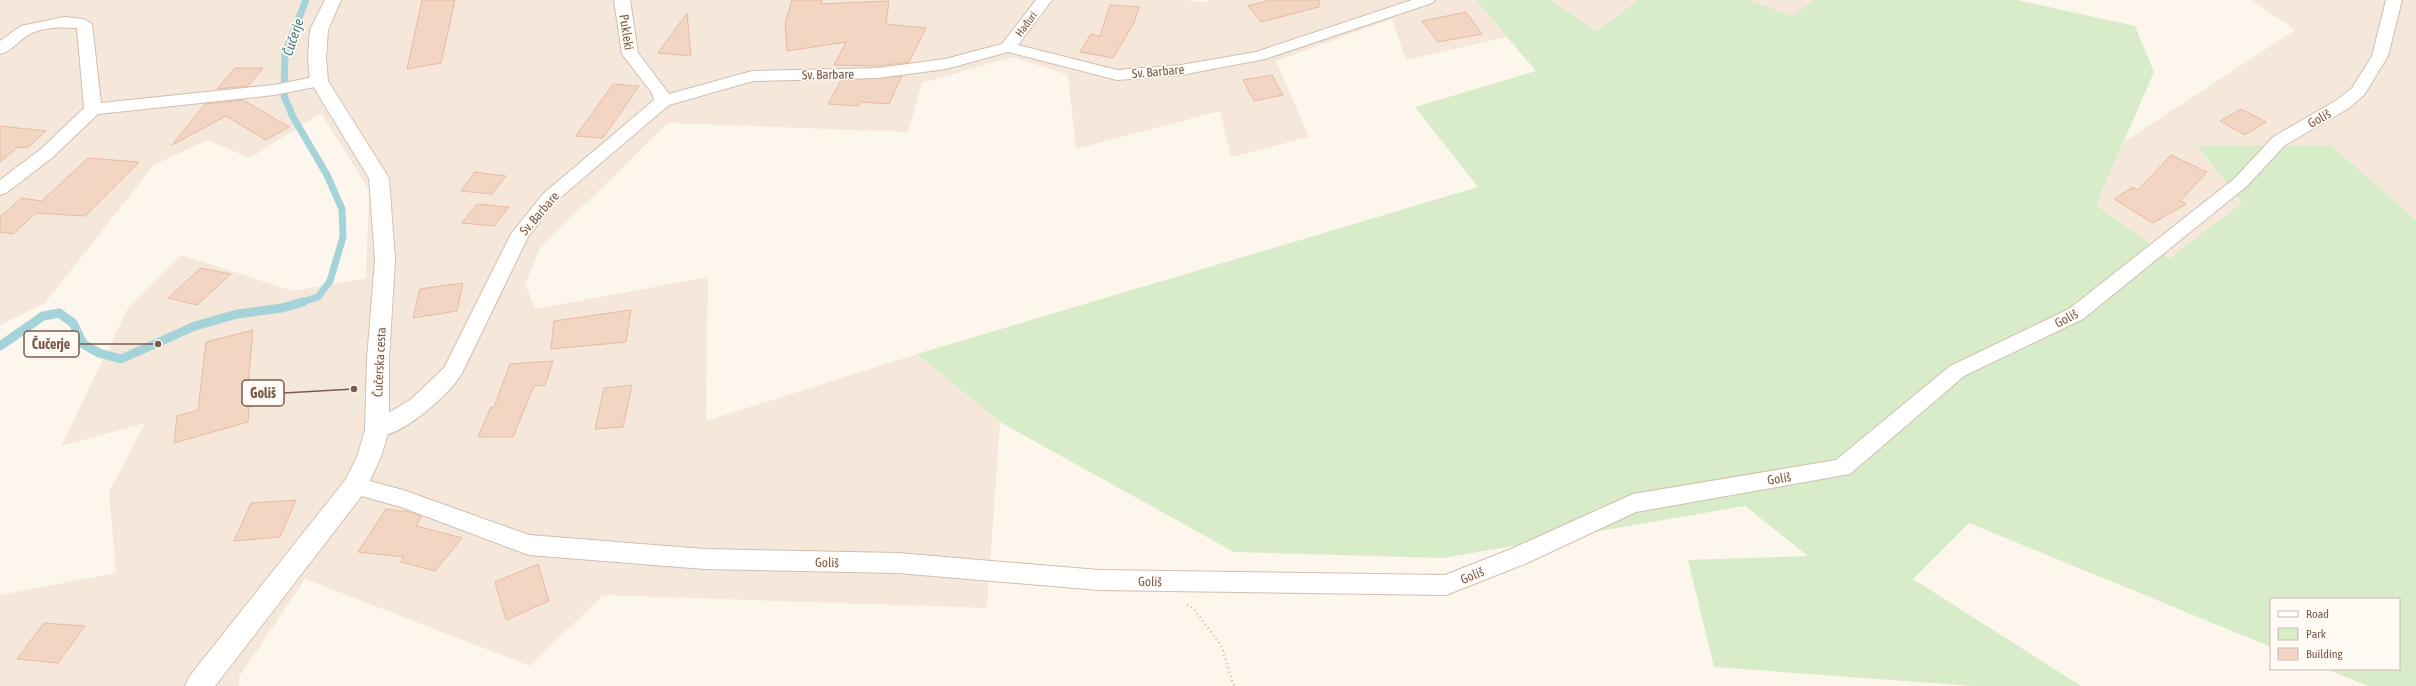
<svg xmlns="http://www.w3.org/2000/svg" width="2416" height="686" viewBox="0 0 2416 686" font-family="'Asap Condensed',sans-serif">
  <rect width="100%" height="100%" fill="#fdf6ec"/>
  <path fill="#f5e8da" d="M0 0H1184L1204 2 1211 0H1476L1507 37 1406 60 1392 19 1276 61 1309 137 1231 157 1220 111 1076 149 1068 75 1013 57 922 83 908 132 668 123 540 248 525 284 535 309 708 277 706 421 917 354 1000 422 987 608 603 595 530 666 305 579 239 677V686H0V595L116 573 109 492 145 423 61 446 128 308 181 255 293 291 366 278 369 190 321 113 250 158 207 140 154 165 45 303 0 325Z
    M1550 0H1638L1597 31Z
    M1750 0H1814L1792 16Z
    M2251 0H2416V220L2331 145 2197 147 2242 203 2171 258 2096 205 2124 142 2295 30Z"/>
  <path fill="#d8ecc9" d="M1476 0H1550L1597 31 1638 0H1750L1792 16 1814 0H2017L2135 26 2154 72 2096 205 2170 258 2242 203 2197 146 2331 145 2416 220V686H2368L2326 669H2399V599H2271V647L1969 523 1913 579 2081 686H1973L1714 667 1688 560 1808 556 1745 506 1443 558 1234 552 1000 422 917 354 1478 187 1415 107 1536 71Z"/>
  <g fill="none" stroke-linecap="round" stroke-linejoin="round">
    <path stroke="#a5d3da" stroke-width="7" d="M299 303 318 297 330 281 343 237 342 209 327 175 293 117 284 96 285 53 306 0"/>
    <path stroke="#a5d3da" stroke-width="9" d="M0 346 43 316 59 313 73 323 83 344 99 353 121 359 195 326 237 314 282 308 303 302"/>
  </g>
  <path fill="#f3d5c3" stroke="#e6bba3" d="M422 0H455L441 63 407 69Z
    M792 0H822L821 4 889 1 886 24 926 28 909 62 878 66 834 65 846 42 787 51 785 23Z
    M1270 0H1319V7L1261 22 1248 6Z
    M1110 5 1139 7 1134 23 1113 58 1080 52 1091 34 1100 36Z
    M1466 12 1482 34 1438 42 1422 21Z
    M687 13 691 56 658 53Z
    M235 68H263L248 86 217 89Z
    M1272 75 1283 95 1254 101 1243 80Z
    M902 76 889 104 861 102 858 106 828 104 841 80Z
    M613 84 639 86 603 138 576 136Z
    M243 100 289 127 266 140 226 116 172 145 205 104Z
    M2241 109 2266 122 2245 135 2220 121Z
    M0 126 46 131 27 148 18 147 0 162Z
    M2171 155 2207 172 2180 201 2186 204 2153 223 2114 199 2133 187 2138 190Z
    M88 158 139 162 85 216 36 213 13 234 0 232V217L21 198 42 201Z
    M475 172 506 176 492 194 461 191Z
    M477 204 509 207 494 226 462 223Z
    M201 268 231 274 197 305 168 298Z
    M463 283 457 311 413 318 420 289Z
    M631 310 626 342 551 349 554 321Z
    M253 330 247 397 250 396 248 422 174 443 177 416 198 410 206 342Z
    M553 361 545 385 534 386 513 437H478L491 407H494L510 364Z
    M632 385 623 427 595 429 604 388Z
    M296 500 280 537 234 541 251 503Z
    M386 509 409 512 422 516 416 526 462 538 435 571 401 562 404 557 358 552Z
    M538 564 549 601 506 620 495 582Z
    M44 623 85 626 58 663 17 659Z"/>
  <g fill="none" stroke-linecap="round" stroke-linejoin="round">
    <defs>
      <path id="street" d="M614 0H630L638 53 669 94 752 71 878 68 945 59 1002 44 1036 0H1052L1018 45 1117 70 1181 65 1256 52 1412 0H1435L1432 3 1265 59 1181 75 1117 80 1008 52 946 69 878 78 753 81 669 105 555 202 528 237 462 373C451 394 394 444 370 436L366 430 370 424 410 400 444 368 511 234 543 194 654 100 652 93 622 54Z
        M2386 0H2402L2388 56 2364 95 2349 108 2285 145 2247 186 2083 319 1964 376 1850 474 1636 512 1527 563 1446 595 1099 590 898 573 704 569 529 555 401 507 347 492 344 486 347 480 355 477 403 490 529 535 704 549 898 553 1099 570 1445 575 1511 549 1633 494 1836 460 1950 366 2069 309 2235 178 2273 137 2337 100 2352 88 2372 56Z
        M64 17 84 19 92 24 101 103 274 85 319 76 325 77 327 81 325 85 274 95 98 114 53 157 6 193 0 195V180L41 149 84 108 77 28C63 27 45 27 32 33 20 38 13 51 0 54V41L21 26Z"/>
      <path id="secondary" d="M325 0H341L328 30 326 57 328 81 389 178 395 260 389 359V430L381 457 364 493 215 686H185L189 677 346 479 357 457 365 430 367 359 375 260 369 178 310 81 308 57 310 30Z"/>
    </defs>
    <use href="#street" stroke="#d1beb0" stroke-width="2"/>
    <use href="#secondary" stroke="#d6c0b0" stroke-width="2"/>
    <path stroke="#d9b8a5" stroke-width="2.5" stroke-dasharray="1 3.5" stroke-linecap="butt" d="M1187 605 1193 608 1221 645 1234 686"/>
    <use href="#street" fill="#fff" fill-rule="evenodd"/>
    <use href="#secondary" fill="#fff" fill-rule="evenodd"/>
  </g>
  <g text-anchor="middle" stroke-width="3.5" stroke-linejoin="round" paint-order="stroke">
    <g font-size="11" fill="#7a5c4d" stroke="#fffaf3">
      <text transform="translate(1026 24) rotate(-53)" y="4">Hađuri</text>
    </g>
    <g font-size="13" fill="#7a5c4d" stroke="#fffaf3">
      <text transform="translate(627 32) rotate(81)" y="5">Pukleki</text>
      <text transform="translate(1158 71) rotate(-5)" y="5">Sv. Barbare</text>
      <text transform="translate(828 74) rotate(-1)" y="5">Sv. Barbare</text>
      <text transform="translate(2319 118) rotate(-29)" y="5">Goliš</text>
      <text transform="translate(539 213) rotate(-49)" y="5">Sv. Barbare</text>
      <text transform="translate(2066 318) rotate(-28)" y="5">Goliš</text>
      <text transform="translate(379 362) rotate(-87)" y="5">Čučerska cesta</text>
      <text transform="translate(1779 478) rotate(-9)" y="5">Goliš</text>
      <text transform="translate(827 562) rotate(1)" y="5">Goliš</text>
      <text transform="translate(1472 575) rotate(-22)" y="5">Goliš</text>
      <text transform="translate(1150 581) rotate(1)" y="5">Goliš</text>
    </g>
    <g font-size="14" font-style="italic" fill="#437c86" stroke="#fffaf3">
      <text transform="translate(293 37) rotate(-72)" y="5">Čučerje</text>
    </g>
  </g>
  <path fill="none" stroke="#7a5c4d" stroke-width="1.5" d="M158 344L79 344M354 389L284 393"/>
  <g fill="#7a5c4d" stroke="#fffaf3" stroke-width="1.5">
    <circle cx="158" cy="344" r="4"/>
    <circle cx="354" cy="389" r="4"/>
  </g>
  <g fill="#fffaf3" stroke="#7a5c4d" stroke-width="1.5">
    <rect x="24" y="331" width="55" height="26" rx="4"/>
    <rect x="242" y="380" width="42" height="26" rx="4"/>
  </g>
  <g font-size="14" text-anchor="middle" font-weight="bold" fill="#7a5c4d">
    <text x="51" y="349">Čučerje</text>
    <text x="263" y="398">Goliš</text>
  </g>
  <rect x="2270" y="598" width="130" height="72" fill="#fffaf3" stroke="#cabbb1"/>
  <rect x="2278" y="611" width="20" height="6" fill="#ffffff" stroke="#cabbb1"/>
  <text x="2306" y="618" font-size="12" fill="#7a5c4d">Road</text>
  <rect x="2278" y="628" width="20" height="12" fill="#d8ecc9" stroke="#cabbb1"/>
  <text x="2306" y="638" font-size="12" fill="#7a5c4d">Park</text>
  <rect x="2278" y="648" width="20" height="12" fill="#f3d5c3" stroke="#cabbb1"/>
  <text x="2306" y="658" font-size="12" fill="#7a5c4d">Building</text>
</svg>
